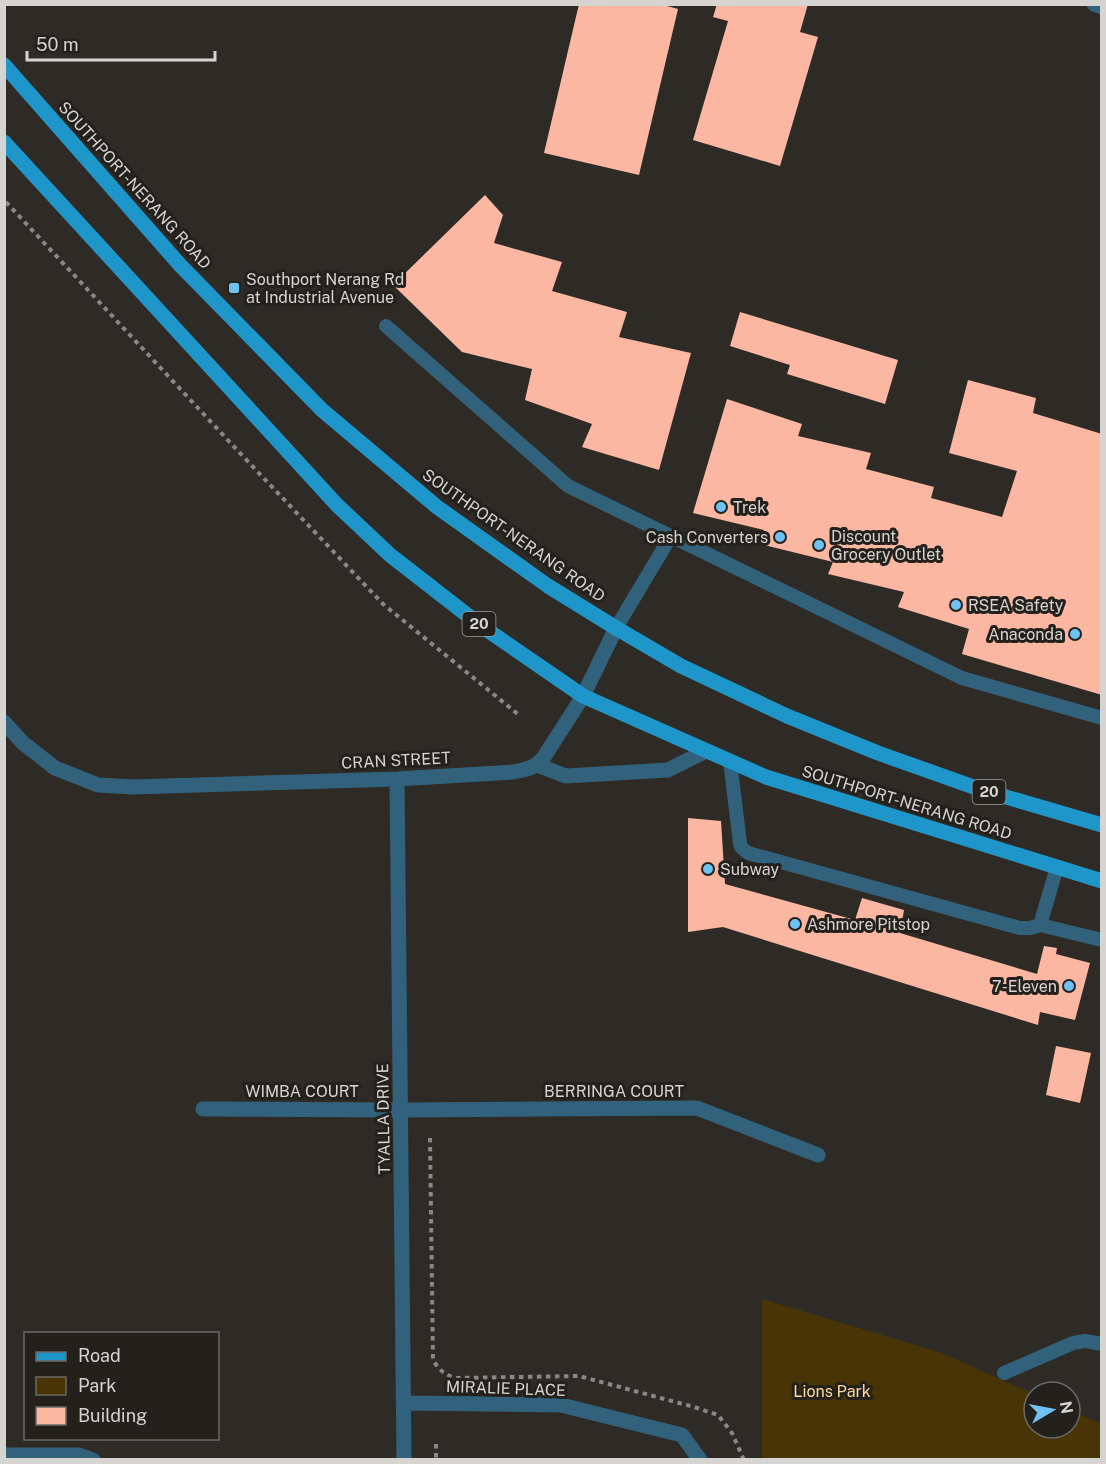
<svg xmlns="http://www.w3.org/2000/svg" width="1106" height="1464" viewBox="0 0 1106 1464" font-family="'Public Sans',sans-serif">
  <rect width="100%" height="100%" fill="#2e2b26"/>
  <path fill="#493405" d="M762 1299 939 1352 1034 1394V1428H1070V1410L1101 1424V1459H762Z"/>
  <path fill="#fcb7a3" d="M579 4H660L678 9 639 175 544 153Z
    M717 4H808L800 32 818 37 780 166 693 140 728 21 713 17Z
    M485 195 503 215 494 243 562 262 552 291 627 312 619 337 691 353 659 470 582 447 592 424 525 400 532 369 462 352 393 285Z
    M740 312 898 360 885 404 787 374 790 365 730 346Z
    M968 380 1036 398 1033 413 1102 434V695L962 654 969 629 898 607 904 592 828 574 833 562 760 544 764 530 693 513 727 399 802 424 798 436 871 453 866 469 934 487 931 498 1002 517 1017 471 949 453Z
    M688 818 721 821 725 884 855 920 862 898 904 910 900 933 1037 974 1044 946 1057 948 1056 954 1090 963 1075 1020 1040 1012 1038 1025 723 927 688 932Z
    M1056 1046 1091 1053 1080 1103 1046 1095Z"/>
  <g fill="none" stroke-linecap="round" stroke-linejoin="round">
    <path stroke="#8a8884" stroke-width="4" stroke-dasharray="4.5 4.5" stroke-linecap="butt" d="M6 202 238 451 383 604 519 715
      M430 1138 433 1360C439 1370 445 1375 456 1378L579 1376 694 1407 718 1415 732 1433 744 1460
      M436 1444V1460"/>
    <path stroke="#32627b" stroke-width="14" d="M386 326 568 486 962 678 1102 718
      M616 628 671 536
      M730 761 740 843 741 847 748 853 1020 928H1030L1040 925 1102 940
      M1040 925 1057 867
      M1004 1373 1073 1343 1085 1341 1102 1344"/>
    <path stroke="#32627b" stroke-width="15" d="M1094 4 1102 7
      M4 722 23 743 55 768 98 785 133 787 397 779 513 772C527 769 534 769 544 757L583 696 616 628
      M537 765 566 776 668 770 706 751
      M397 779 404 1460
      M203 1109 401 1110 697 1108 818 1155
      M404 1403 561 1405 682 1435 700 1460
      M4 1455H79L93 1460"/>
    <path stroke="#1f96c9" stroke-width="15" d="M4 65 180 265 322 410 437 507 548 586 616 628 681 666 787 716 878 753 982 790 1102 825
      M4 142 337 505 390 555 480 625 583 696 766 777 1102 881"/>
  </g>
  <g fill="#6dc2f3" stroke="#24211d" stroke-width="2">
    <rect x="228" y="282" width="12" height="12" rx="3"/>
    <circle cx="721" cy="507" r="6"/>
    <circle cx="780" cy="537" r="6"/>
    <circle cx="819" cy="545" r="6"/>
    <circle cx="956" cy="605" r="6"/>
    <circle cx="1075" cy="634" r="6"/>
    <circle cx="708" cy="869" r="6"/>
    <circle cx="795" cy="924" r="6"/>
    <circle cx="1069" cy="986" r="6"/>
  </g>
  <g text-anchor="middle" stroke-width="6" stroke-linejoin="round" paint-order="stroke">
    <g fill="#24211d" stroke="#a19e9b" stroke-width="1.5">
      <rect x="462.5" y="612" width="33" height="24" rx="4.5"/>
      <rect x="972.5" y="780" width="33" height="24" rx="4.5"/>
    </g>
    <g font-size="15" font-weight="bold" fill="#d6d4d1">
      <text x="479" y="629">20</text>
      <text x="989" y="797">20</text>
    </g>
    <g font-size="16" fill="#d6d4d1" stroke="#24211d">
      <text transform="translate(135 185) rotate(48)" y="6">SOUTHPORT-NERANG ROAD</text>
      <text transform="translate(514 535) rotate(35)" y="6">SOUTHPORT-NERANG ROAD</text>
      <text transform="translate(396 760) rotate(-3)" y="6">CRAN STREET</text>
      <text transform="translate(907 802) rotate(17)" y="6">SOUTHPORT-NERANG ROAD</text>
      <text x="302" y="1097">WIMBA COURT</text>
      <text x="614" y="1097">BERRINGA COURT</text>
      <text transform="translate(383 1119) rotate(-91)" y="6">TYALLA DRIVE</text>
      <text transform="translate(506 1388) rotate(2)" y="6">MIRALIE PLACE</text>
    </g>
    <g font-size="16" fill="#d6d4d1" stroke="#24211d" text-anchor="start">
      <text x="246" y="285">Southport Nerang Rd<tspan x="246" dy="18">at Industrial Avenue</tspan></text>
      <text x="733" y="513">Trek</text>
      <text x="831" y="542">Discount<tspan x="831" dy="18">Grocery Outlet</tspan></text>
      <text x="768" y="543" text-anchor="end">Cash Converters</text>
      <text x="968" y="611">RSEA Safety</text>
      <text x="1063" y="640" text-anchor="end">Anaconda</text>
      <text x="720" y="875">Subway</text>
      <text x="807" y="930">Ashmore Pitstop</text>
      <text x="1057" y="992" text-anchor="end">7-Eleven</text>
    </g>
    <g font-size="16" fill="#fcd996" stroke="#24211d">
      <text x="832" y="1397">Lions Park</text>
    </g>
  </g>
  <rect width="1106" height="1464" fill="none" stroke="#d6d4d1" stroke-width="12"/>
  <rect x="24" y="1332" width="195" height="108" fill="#24211d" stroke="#6b6965" stroke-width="1.5"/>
  <rect x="36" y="1352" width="30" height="9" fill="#1f96c9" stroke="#6b6965" stroke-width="1.5"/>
  <text x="78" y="1362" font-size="18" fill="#d6d4d1">Road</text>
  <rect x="36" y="1377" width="30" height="18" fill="#493405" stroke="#6b6965" stroke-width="1.5"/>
  <text x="78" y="1392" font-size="18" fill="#d6d4d1">Park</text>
  <rect x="36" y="1407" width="30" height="18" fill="#fcb7a3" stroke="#6b6965" stroke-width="1.5"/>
  <text x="78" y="1422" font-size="18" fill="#d6d4d1">Building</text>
  <g transform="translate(1052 1410) rotate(80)"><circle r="28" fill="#24211d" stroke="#6b6965" stroke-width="1.5"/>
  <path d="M0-4.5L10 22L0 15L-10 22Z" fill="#6dc2f3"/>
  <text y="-9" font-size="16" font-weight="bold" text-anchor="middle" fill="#d6d4d1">N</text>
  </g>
  <path d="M27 51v9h188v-9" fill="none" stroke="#d6d4d1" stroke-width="3"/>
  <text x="36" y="51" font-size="18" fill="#d6d4d1" stroke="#24211d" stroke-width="4.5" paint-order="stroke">50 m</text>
</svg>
